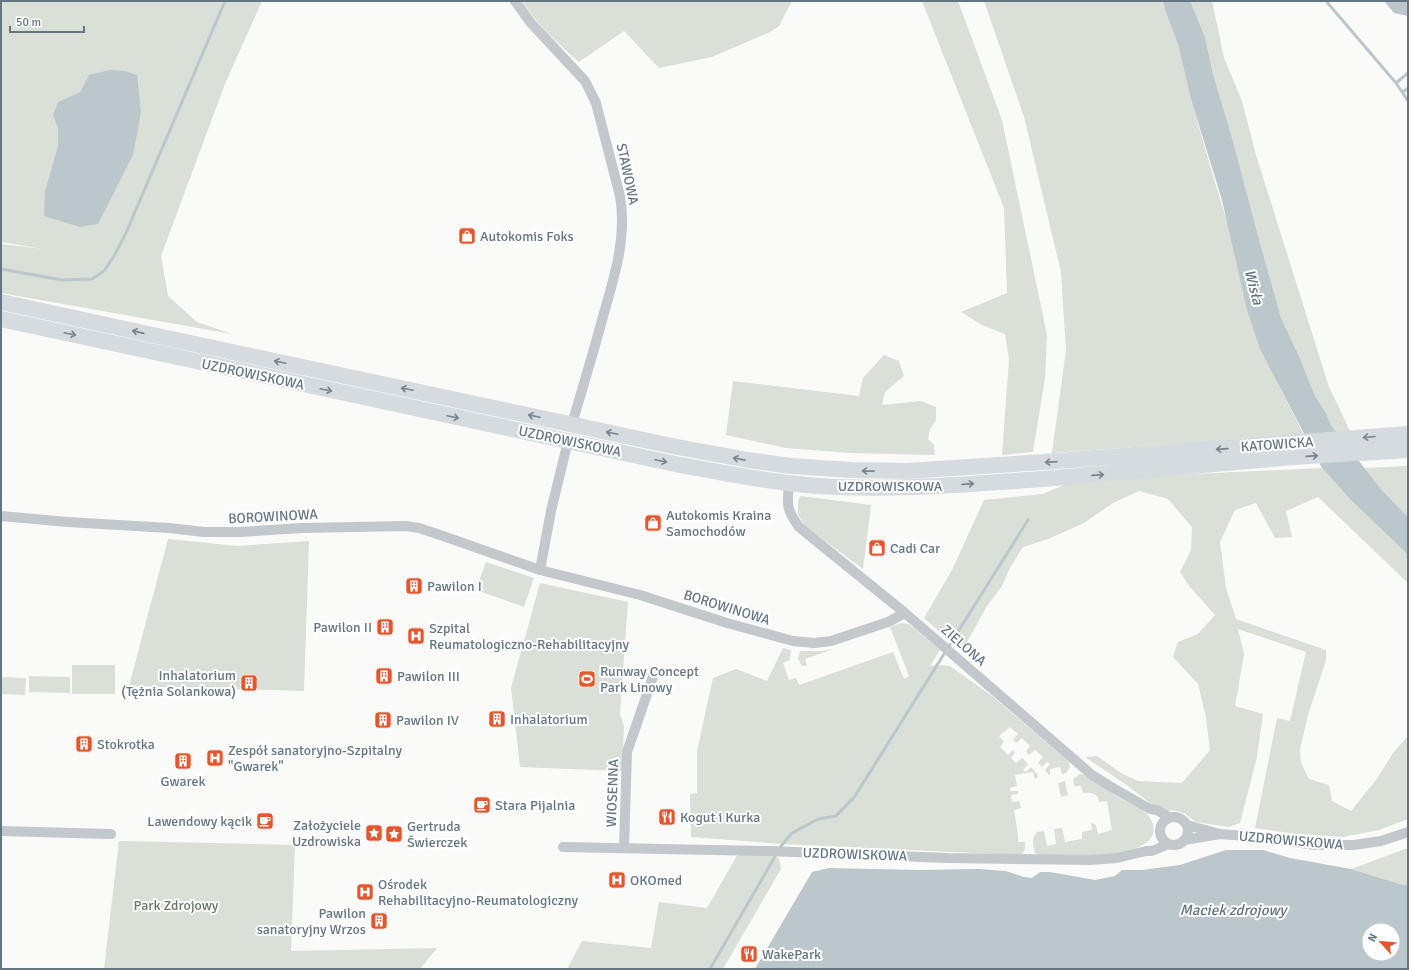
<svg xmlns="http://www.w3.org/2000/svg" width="1409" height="970" viewBox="0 0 1409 970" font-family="Signika,sans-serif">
  <rect width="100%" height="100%" fill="#fafaf8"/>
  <path fill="#dadfd7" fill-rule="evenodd" d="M1 1H262L225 84 161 256 168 296 197 322 232 334 1 293V244L43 249 1 242ZM89 75 45 191 58 145V102L80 92Z
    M522 1H792L779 26 770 32 712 57 659 68 624 31 579 62C558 44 538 25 522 1Z
    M922 1H958L1002 120 1047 335 1045 378 1033 452 1002 455 1009 359 1005 334 982 325 961 312 1007 293 1004 208Z
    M984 1H1163L1166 13 1178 44 1190 96 1213 176 1277 382 1304 435 1052 453 1066 350 1061 272 1024 117Z
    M1191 1H1212L1224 58 1242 101 1256 155 1329 387 1351 433 1338 434 1331 425 1326 413 1315 396 1299 356 1281 318 1254 221 1233 141 1213 74 1205 37 1193 8Z
    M884 355 899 361 904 376 885 392 882 405 921 401 936 407V421L930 429 928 439 934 445 935 455 851 453 786 448 726 435 733 381 859 396 863 378Z
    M1408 466V517L1380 488 1364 468Z
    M1322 468 1350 499 1408 555V583L1318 497 1286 511 1292 537 1275 538 1256 503 1235 510 1220 542 1226 588 1236 619 1326 650V660L1308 715 1300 750 1301 763 1309 779 1329 785 1332 801 1351 811 1376 780 1393 753 1408 736V819L1379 830 1343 837 1297 834 1255 828 1277 718 1290 721 1306 652 1238 629 1244 654 1235 706 1263 714 1257 757 1240 823 1229 827 1196 822 1184 813 1172 810 1163 813 1128 786 1085 757 1097 756 1121 773 1138 781 1182 783 1210 750 1206 718 1198 684 1173 657 1178 642 1198 634 1215 615 1190 587 1180 572 1191 550 1192 527 1168 499 1139 491 1113 503 1084 523 1048 539 1023 547 1010 568 1002 586 987 606 962 651 924 618 952 570 984 500 1043 494 1068 483 1153 476Z
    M801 496 871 505 863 569 806 527 798 515V500Z
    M168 539 237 546 309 541 304 691 129 686Z
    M486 562 534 578 524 607 476 590Z
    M540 583 628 602 620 714 624 726 622 771 520 767 511 688Z
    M901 623 909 624 940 650 930 666 938 665 950 666 992 696 1069 762 1070 767 1066 773 1062 774 1060 767 1050 769V776L1045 770 1050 764 1047 762 1042 767 1038 763 1043 757 1035 750 1029 755 1026 751 1030 746 1022 738 1016 743 1013 740 1018 734 1010 727 999 736 1004 742 1000 747 1008 755 1013 750 1015 753 1011 758 1016 763 1022 758 1028 764 1023 770 1026 772 1031 767 1038 775 1037 778 1035 779 1033 772 1015 775 1017 786 1010 788V791H1018V794L1011 795 1012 802 1019 801 1021 808 1014 810 1018 835V842H1025C1025 849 1025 854 1018 855L782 844 691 837 690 794 697 793V751L713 678 736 669 767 681 783 648 791 650 790 660 783 663 789 680 796 678 799 685 893 652 904 679 909 676 890 627Z
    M833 649 805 659 807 666H802L798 659 800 651H822Z
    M72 665H115V694H72Z
    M29 676 70 677V693L29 692Z
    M1 677 26 678 25 695 1 694Z
    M1080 774C1088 775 1109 792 1118 797 1127 803 1140 807 1147 814 1153 821 1157 831 1150 839 1133 858 1081 857 1057 856 1050 855 1042 856 1036 854 1032 847 1032 837 1037 832L1044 831 1047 846 1056 844 1054 829 1062 828 1065 842 1082 839V832L1092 830 1091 823 1096 825 1098 834 1112 830 1107 801 1099 802C1098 793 1092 792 1083 793L1081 786H1074L1073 779Z
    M1065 781 1068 795 1061 797 1058 783Z
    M119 841 295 845 291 951 437 948 420 969H104Z
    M1408 848V885H1403L1351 869Z
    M739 852 763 854 779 858 781 869 723 969H567L582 941 651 948 659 902 707 908Z"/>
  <path fill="#bbc7cb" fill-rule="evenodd" d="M1163 1H1191L1193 8 1205 37 1213 74 1233 141 1254 221 1281 318 1299 356 1315 396 1326 413 1331 425 1380 488 1408 517V555L1350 499 1322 468 1260 349 1247 310 1222 200 1190 96 1178 44 1166 13Z
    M1384 1H1408V16L1394 13Z
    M110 70 125 71 137 75 141 112 133 155 98 224 80 227 44 216 45 191 58 145V128L53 115 58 102 80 92 89 75Z
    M1226 850H1263L1290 858 1351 869 1403 885H1408V969H755L812 872 829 868 919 870 979 869 1006 871 1024 877 1032 878 1040 872H1050L1095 880 1115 876 1122 870H1142L1180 865ZM1369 930H1393V954H1369Z"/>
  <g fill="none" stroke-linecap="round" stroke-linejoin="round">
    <path stroke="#bbc7cb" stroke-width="3" d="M1326 1 1396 83 1408 101
      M1396 83 1408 73
      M1403 92 1408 88
      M1 269 62 280 92 279 104 271 114 256 126 233 225 1
      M710 969 781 846 792 833 818 819 836 816 855 796 1028 520"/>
    <path stroke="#c3c8cc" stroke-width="10" d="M515 1 531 23 585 81 596 103 620 196C627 236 615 275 604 313 594 350 583 387 572 424
      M789 483C787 505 786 509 799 527L905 613 1092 775 1113 788 1150 809 1157 810 1170 818
      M1 516 68 522 169 528 204 532H240L302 528 406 526 419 528 446 537 540 570 640 595 727 623 793 641 814 643 831 641 888 622 905 613
      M540 570 551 511 568 441
      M1160 831a14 14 0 1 1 28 0a14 14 0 1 1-28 0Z
      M1187 825 1220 834 1260 837 1315 845H1354L1381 841 1408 832
      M1 831 111 834
      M1184 840 1220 834
      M563 847 768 851 947 858 1090 860 1117 858 1146 851H1152L1169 844
      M624 848 627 752 655 671"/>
    <path stroke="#d6dbdf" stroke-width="16" d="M1 302 176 340 677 447 748 460 791 466 851 470 907 471 1044 462 1408 434
      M1 319 675 464C723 473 770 482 818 486 893 491 968 484 1043 479 1119 473 1195 466 1271 459 1317 455 1363 453 1408 450"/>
  </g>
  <defs><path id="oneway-shaft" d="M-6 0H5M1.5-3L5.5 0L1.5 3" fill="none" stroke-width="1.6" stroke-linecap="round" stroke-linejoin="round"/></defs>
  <g stroke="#768591">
    <use href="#oneway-shaft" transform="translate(138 332) rotate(-167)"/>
    <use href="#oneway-shaft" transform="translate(70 334) rotate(12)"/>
    <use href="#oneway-shaft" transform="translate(280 362) rotate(-168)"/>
    <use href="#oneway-shaft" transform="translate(407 389) rotate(-168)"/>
    <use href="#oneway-shaft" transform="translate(326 390) rotate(12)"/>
    <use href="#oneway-shaft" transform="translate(534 416) rotate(-168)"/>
    <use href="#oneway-shaft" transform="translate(453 417) rotate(12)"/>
    <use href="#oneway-shaft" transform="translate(612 433) rotate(-168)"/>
    <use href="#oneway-shaft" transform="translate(1369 437) rotate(175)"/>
    <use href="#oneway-shaft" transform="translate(1222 449) rotate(176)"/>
    <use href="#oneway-shaft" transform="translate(1312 456) rotate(-4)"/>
    <use href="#oneway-shaft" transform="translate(739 459) rotate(-169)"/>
    <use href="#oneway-shaft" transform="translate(661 461) rotate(12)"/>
    <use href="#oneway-shaft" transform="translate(1051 462) rotate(176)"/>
    <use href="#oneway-shaft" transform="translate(868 471) rotate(-179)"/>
    <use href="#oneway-shaft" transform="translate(1098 475) rotate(-4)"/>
    <use href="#oneway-shaft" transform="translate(968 484) rotate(-4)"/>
  </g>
  <defs>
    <symbol id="shop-square" viewBox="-11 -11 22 22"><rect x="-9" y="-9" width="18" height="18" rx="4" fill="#e4572e" stroke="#fff"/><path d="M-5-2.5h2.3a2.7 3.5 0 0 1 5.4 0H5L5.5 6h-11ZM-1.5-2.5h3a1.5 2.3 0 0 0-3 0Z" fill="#fff"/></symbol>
    <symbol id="building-square" viewBox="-11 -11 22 22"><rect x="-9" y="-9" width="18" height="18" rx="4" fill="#e4572e" stroke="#fff"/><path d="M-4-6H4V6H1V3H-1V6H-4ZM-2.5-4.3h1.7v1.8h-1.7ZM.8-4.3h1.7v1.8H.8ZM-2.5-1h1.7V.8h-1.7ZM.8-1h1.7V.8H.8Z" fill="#fff"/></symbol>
    <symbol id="hospital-square" viewBox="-11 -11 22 22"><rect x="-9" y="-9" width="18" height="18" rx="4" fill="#e4572e" stroke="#fff"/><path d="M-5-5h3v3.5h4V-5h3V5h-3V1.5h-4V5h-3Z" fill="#fff"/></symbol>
    <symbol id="stadium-square" viewBox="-11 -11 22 22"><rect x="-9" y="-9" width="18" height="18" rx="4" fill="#e4572e" stroke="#fff"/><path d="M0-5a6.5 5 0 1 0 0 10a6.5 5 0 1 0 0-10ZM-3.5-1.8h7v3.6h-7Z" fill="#fff"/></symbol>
    <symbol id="cafe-square" viewBox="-11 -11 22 22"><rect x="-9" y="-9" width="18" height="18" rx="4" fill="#e4572e" stroke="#fff"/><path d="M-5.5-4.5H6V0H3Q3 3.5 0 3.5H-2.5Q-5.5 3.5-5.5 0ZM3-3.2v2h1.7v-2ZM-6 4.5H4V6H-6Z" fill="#fff"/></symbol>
    <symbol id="restaurant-square" viewBox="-11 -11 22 22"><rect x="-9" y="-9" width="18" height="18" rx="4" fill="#e4572e" stroke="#fff"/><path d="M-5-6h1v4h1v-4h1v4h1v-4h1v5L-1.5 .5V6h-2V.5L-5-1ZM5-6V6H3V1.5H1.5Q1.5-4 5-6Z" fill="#fff"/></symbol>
    <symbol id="sight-square" viewBox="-11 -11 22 22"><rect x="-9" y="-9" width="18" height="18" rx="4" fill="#e4572e" stroke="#fff"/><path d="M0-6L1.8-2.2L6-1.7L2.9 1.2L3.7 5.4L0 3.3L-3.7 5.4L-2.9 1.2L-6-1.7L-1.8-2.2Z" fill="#fff"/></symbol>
  </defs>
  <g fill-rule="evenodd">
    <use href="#shop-square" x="457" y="226" width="20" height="20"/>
    <use href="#shop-square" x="643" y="513" width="20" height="20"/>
    <use href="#shop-square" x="867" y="538" width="20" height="20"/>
    <use href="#building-square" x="404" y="576" width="20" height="20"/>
    <use href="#building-square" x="375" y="617" width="20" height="20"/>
    <use href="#hospital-square" x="406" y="626" width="20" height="20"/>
    <use href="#building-square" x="374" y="666" width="20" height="20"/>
    <use href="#stadium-square" x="577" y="669" width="20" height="20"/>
    <use href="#building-square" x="239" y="673" width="20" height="20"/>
    <use href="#building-square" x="487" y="709" width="20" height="20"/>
    <use href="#building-square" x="373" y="710" width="20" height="20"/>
    <use href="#building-square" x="74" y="734" width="20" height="20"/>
    <use href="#hospital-square" x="205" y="748" width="20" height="20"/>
    <use href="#building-square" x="173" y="751" width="20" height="20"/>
    <use href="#cafe-square" x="472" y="795" width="20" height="20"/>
    <use href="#restaurant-square" x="657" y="807" width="20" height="20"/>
    <use href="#cafe-square" x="255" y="811" width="20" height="20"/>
    <use href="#sight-square" x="364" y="823" width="20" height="20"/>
    <use href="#sight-square" x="384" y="824" width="20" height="20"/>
    <use href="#hospital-square" x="607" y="870" width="20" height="20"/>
    <use href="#hospital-square" x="355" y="882" width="20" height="20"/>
    <use href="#building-square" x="369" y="911" width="20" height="20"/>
    <use href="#restaurant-square" x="739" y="944" width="20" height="20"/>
  </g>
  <g text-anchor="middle" stroke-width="4" stroke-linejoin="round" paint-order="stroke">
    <g font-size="14" fill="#657683" stroke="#fff">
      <text transform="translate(628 174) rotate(78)" y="5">STAWOWA</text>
      <text transform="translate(253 374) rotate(12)" y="5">UZDROWISKOWA</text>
      <text transform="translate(570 441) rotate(12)" y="5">UZDROWISKOWA</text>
      <text transform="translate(1277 444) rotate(-4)" y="5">KATOWICKA</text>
      <text x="890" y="491">UZDROWISKOWA</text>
      <text transform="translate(273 516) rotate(-3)" y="5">BOROWINOWA</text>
      <text transform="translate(727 607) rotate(17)" y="5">BOROWINOWA</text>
      <text transform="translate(964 645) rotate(41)" y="5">ZIELONA</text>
      <text transform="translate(612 793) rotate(-88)" y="5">WIOSENNA</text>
      <text transform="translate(1291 840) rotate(5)" y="5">UZDROWISKOWA</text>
      <text transform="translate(855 854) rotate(2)" y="5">UZDROWISKOWA</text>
    </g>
    <g font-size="14" fill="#657683" stroke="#fff" text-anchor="start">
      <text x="480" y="241">Autokomis Foks</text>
      <text x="666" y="520">Autokomis Kraina<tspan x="666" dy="16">Samochodów</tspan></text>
      <text x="890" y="553">Cadi Car</text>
      <text x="427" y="591">Pawilon I</text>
      <text x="372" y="632" text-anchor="end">Pawilon II</text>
      <text x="429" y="633">Szpital<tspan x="429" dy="16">Reumatologiczno-Rehabilitacyjny</tspan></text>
      <text x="600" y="676">Runway Concept<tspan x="600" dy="16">Park Linowy</tspan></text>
      <text x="236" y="680" text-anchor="end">Inhalatorium<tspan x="236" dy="16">(Tężnia Solankowa)</tspan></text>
      <text x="397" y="681">Pawilon III</text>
      <text x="510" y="724">Inhalatorium</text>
      <text x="396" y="725">Pawilon IV</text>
      <text x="97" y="749">Stokrotka</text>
      <text x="228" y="755">Zespół sanatoryjno-Szpitalny<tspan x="228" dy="16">"Gwarek"</tspan></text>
      <text x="183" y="786" text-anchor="middle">Gwarek</text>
      <text x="495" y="810">Stara Pijalnia</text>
      <text x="680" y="822">Kogut i Kurka</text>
      <text x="252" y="826" text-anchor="end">Lawendowy kącik</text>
      <text x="361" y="830" text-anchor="end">Założyciele<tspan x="361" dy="16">Uzdrowiska</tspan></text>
      <text x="407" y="831">Gertruda<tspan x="407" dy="16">Świerczek</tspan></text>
      <text x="630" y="885">OKOmed</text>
      <text x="378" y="889">Ośrodek<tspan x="378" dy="16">Rehabilitacyjno-Reumatologiczny</tspan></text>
      <text x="366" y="918" text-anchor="end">Pawilon<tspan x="366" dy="16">sanatoryjny Wrzos</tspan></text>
      <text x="762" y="959">WakePark</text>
    </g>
    <g font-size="14" fill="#687a64" stroke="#fff">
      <text x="176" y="910">Park Zdrojowy</text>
    </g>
    <g font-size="15" font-style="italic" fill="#60757c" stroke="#fff">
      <text transform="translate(1254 287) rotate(75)" y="5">Wisła</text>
      <text x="1233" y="915">Maciek zdrojowy</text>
    </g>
  </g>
  <rect width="1409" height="970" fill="none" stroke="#657683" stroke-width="4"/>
  <g transform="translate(1381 942) rotate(297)"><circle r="19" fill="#ffffff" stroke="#c1c8cd"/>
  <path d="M0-3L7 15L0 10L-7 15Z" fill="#e4572e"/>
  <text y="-6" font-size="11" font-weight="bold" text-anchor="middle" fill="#657683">N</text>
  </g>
  <path d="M10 26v6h74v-6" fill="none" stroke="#657683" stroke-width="2"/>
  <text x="16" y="26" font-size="12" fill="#657683" stroke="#ffffff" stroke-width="3" paint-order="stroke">50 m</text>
</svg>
